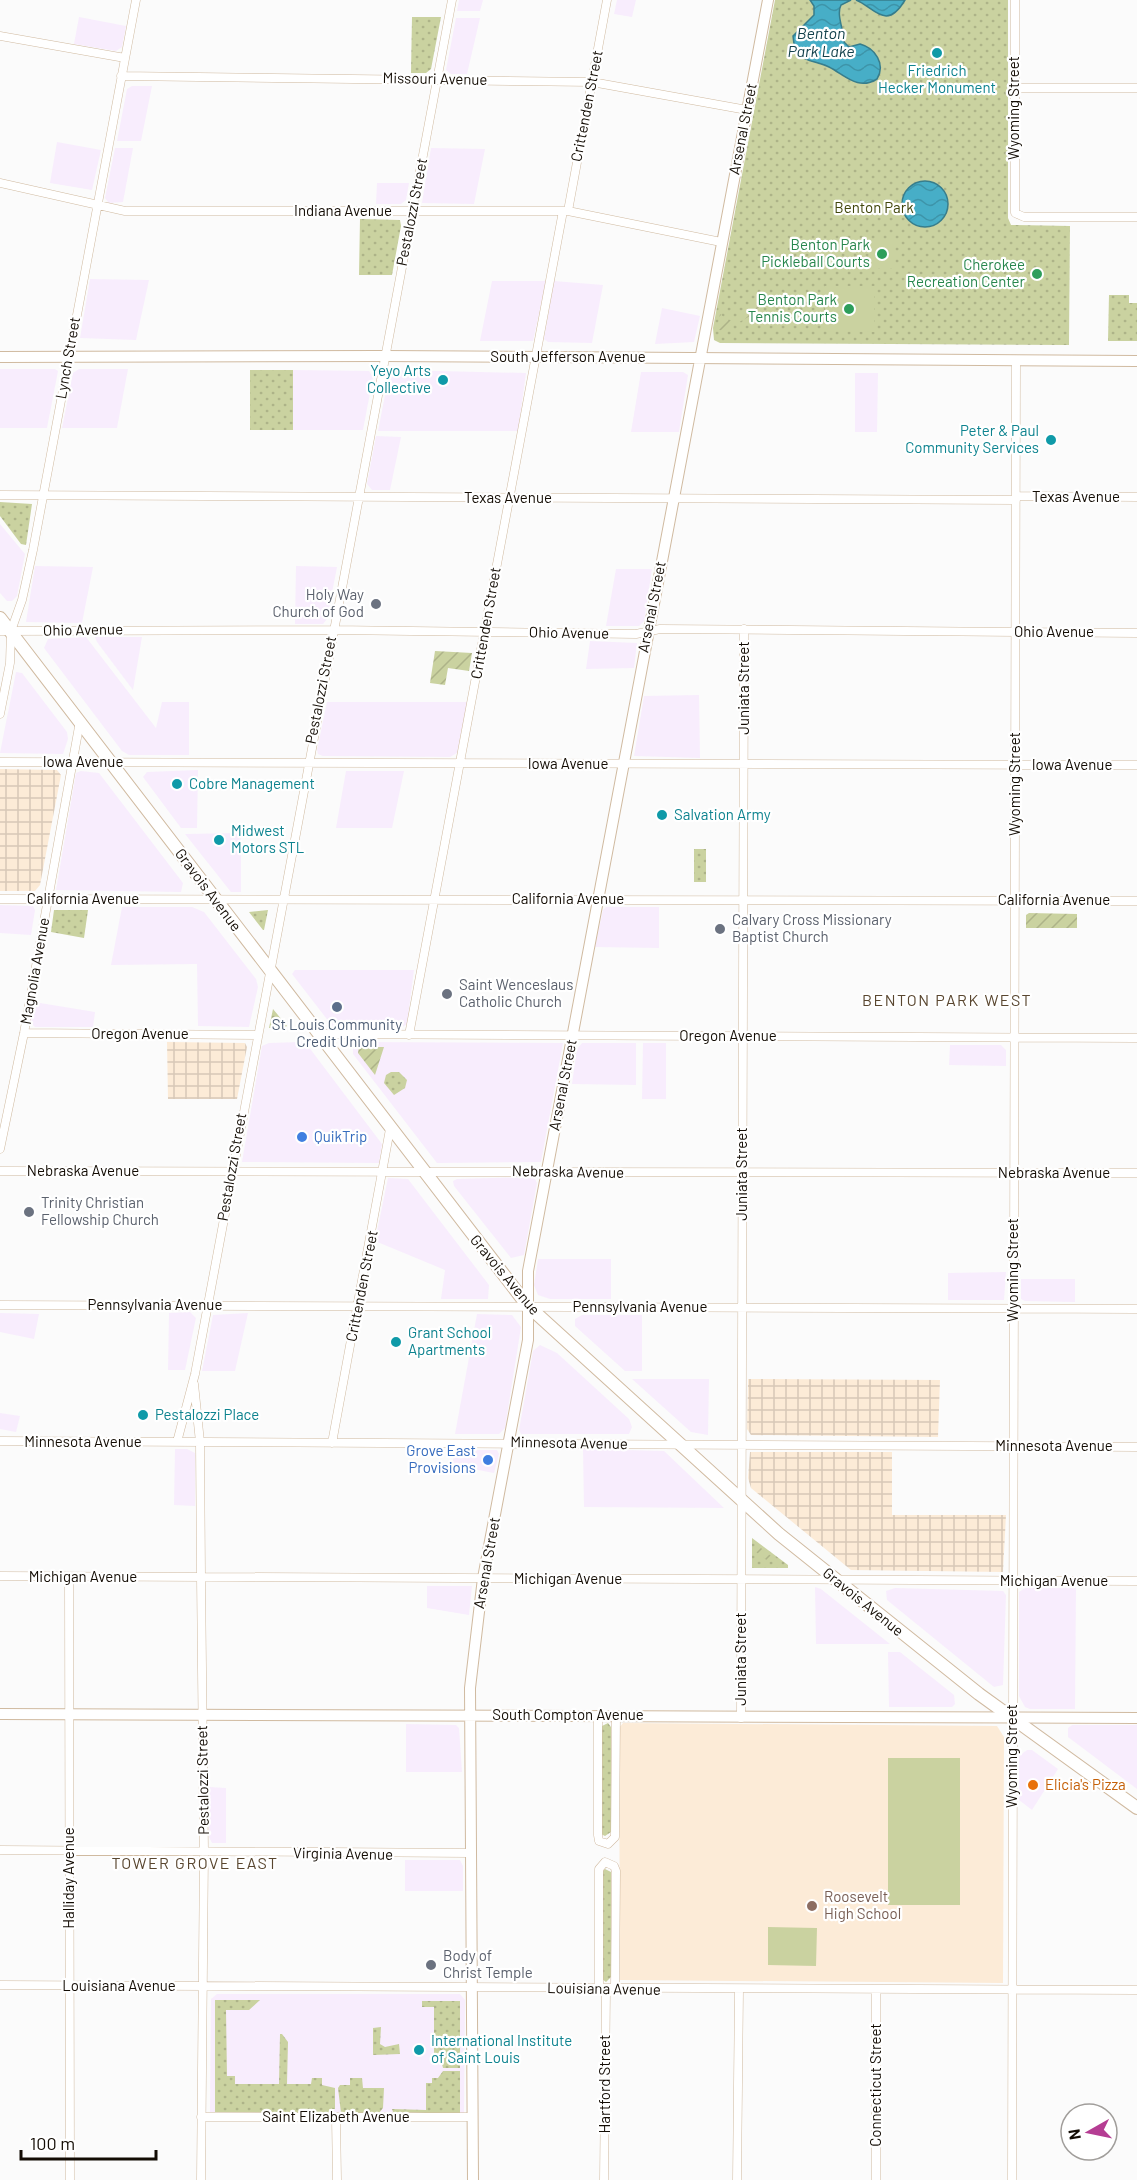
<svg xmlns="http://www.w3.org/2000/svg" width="1137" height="2180" viewBox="0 0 1137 2180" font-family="Barlow,sans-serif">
  <defs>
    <pattern id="industrial-grid" width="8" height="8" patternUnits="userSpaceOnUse" patternTransform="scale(1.5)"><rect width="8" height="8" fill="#fcebd7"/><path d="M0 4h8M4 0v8" fill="none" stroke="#d7c8b7"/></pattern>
    <pattern id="grass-dots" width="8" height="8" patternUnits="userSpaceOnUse" patternTransform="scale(1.5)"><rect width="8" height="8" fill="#cad2a0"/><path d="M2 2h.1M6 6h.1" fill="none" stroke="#adb388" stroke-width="1.8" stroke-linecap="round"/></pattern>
    <pattern id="garden-furrows" width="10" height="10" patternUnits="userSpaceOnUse" patternTransform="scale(1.5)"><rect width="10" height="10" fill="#cad2a0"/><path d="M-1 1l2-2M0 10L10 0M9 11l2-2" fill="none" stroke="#adb388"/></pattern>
    <pattern id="water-waves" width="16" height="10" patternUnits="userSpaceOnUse" patternTransform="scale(1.5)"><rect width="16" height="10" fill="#47aec7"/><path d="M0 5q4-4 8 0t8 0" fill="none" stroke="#3d94a9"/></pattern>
  </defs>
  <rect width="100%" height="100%" fill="#fbfbfb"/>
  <path fill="#f8edfd" d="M459 0H483L480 11H457Z
    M617 0H636L632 17 614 14Z
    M79 17 126 26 122 47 116 51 74 44Z
    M456 18H480L467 74H451L446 70Z
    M132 86H152L141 141H117L127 89Z
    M57 142 101 150 92 190 50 183Z
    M115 148H133L123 202 109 203 105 198Z
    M431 148 485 149 474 204 422 203Z
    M377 183H409L406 200 401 204H376Z
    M90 279 149 280 136 340 80 338Z
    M492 281H546L533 341H480Z
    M554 281 603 285 592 343 548 342 544 339Z
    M662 308 700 316 694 342 655 344Z
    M0 369H55L58 371 47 428H0Z
    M79 369H128L117 428H62L73 373Z
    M293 370 369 371 373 377 363 430H293Z
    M397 370 526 373 518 431H378L389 375Z
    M641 372H683L688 375 679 432H631Z
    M855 373H878L877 432H855Z
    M376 436 401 437 390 490H372L367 484Z
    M0 524 25 554 17 596 12 601H7L0 593Z
    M35 566 93 567 82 623 26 622Z
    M296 566 337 567 327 619 323 624H295Z
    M616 569H652L644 621 639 626H606Z
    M86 637 156 728 162 702H189V755H129L122 751 44 648 48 639Z
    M95 637H142L133 690 97 642Z
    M590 641 637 643 634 668 586 669Z
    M16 672 22 673 67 732 68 739 63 754 0 753Z
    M699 695 700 758 634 756 644 696Z
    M327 702H467L457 753 450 757 323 756 318 754 317 750Z
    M198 770 197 828H181L143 777 147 772Z
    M81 771 99 773 183 883 181 892 56 890 76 773Z
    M346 771H404L392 828H336Z
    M241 833V892H231L185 834Z
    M0 905 33 906 35 910 31 935 0 933Z
    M122 907H192L204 912 256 979 258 987 249 1027 198 1026 197 964 111 965Z
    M606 907H659V948L595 947 603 910Z
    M295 970H414L407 1024 399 1029 333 1027 292 974Z
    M34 1002 95 1012 93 1027H35L30 1022Z
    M301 1042 308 1046 382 1144 379 1163 242 1162 262 1046 269 1043Z
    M359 1042 563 1043 541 1162 437 1163 353 1054V1045Z
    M582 1043H636V1085L572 1084 577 1049Z
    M643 1043H666V1099H642Z
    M950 1045H1001L1006 1050V1066L949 1065Z
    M534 1177 537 1183 524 1255 511 1258 454 1186 453 1181 457 1179Z
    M388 1178 408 1179 489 1285 488 1299H441L445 1270 375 1241Z
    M538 1259H611V1299H550L538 1295 534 1285Z
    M1006 1272 1004 1300H948V1273Z
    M1021 1279H1075V1302L1025 1301 1021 1299Z
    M190 1312 196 1318 185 1370H168L169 1313Z
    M0 1313 39 1314 34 1339 0 1332Z
    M248 1313 235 1371H202L213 1315Z
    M477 1314 512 1315 521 1327 505 1428 499 1434H455Z
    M582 1315H642V1371H625L575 1326V1319Z
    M540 1345 557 1353 629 1419 632 1427 629 1434H521L519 1430 533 1351Z
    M632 1379H709L708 1435 691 1432Z
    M0 1413 20 1416 16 1432 0 1429Z
    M175 1449H187L195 1453V1506L174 1505Z
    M583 1449 664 1451 724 1508 584 1507Z
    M455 1450H497L499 1454 494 1473 452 1465Z
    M427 1586H472L469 1615 427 1608Z
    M815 1587 821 1589 890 1644H816Z
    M895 1588 1003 1591 1006 1595 1003 1685 994 1687 887 1600 886 1591Z
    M1025 1588H1076L1075 1709H1030L1025 1707 1019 1696V1592Z
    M888 1652H900L954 1695 955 1704 952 1707H889Z
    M406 1724 456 1725 459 1728 462 1772H406Z
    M1072 1725H1137V1789L1068 1737V1728Z
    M1027 1750H1032L1058 1769 1032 1810 1019 1800V1756Z
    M209 1787 226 1788V1843H212L209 1837Z
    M405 1860H460L463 1866V1891H405Z
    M217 1994H460L465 2000 464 2114 210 2112 211 1999Z"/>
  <path fill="url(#industrial-grid)" d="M0 769 57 770 61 775 40 885 35 891H0Z
    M167 1042 245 1043 247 1047 237 1099H168Z
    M748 1379 940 1380 938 1437 751 1435 747 1429Z
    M750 1452H892V1515H1006L1003 1572 851 1570 751 1488 748 1478Z"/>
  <path fill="#fcebd7" d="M623 1723 997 1726 1004 1737 1003 1983 620 1980 619 1728Z"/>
  <path fill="url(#grass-dots)" d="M775 0H1008V218L1011 225 1070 226 1069 345 720 343 714 340 713 328Z
    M412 17H441L431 69 426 73H411Z
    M360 219 400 220 401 226 392 275H359Z
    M1109 295H1129V303H1137V341H1108Z
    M250 370H293V430H250Z
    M0 502 32 504 26 545 21 544 0 516Z
    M694 849H706V882H694Z
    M54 910H88L84 938 51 932Z
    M268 910 264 930H263L249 912Z
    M273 1009 287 1026 285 1027 269 1028Z
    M391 1072H399L407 1080 405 1088 394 1095 384 1083 386 1075Z
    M752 1538 788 1565V1568H752Z
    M608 1723 611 1727V1832L605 1836 601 1834 602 1726Z
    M605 1869 611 1872V1977L606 1982 602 1979V1872Z
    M215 2000H260L249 2010H226L227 2076H235V2084H279L280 2034H282L288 2042 287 2084H311L312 2078H322V2085L335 2088V2109H332V2113L215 2112Z
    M422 2001H460V2068H443L442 2064H434V2007H422Z
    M381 2027 380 2044 385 2047 399 2044 400 2054 373 2055V2028Z
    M443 2071H460V2114L393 2112 392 2109 426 2110V2083H432V2078H438Z
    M350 2078H362L363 2088H384L383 2108 379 2113H341L338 2088 340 2085H350Z"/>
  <path fill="url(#garden-furrows)" d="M761 301 768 306 723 331 717 329 720 314 729 321C740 321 743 316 746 307Z
    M435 651 472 653 469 671 448 668 445 685 430 683Z
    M1029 913 1077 914V928H1026V915Z
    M359 1047H384L375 1075 358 1053Z
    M756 1544 776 1560 769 1562 756 1552Z"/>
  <path fill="#cad2a0" d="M870 239H894V268H870Z
    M825 286H874V332L825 331Z
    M888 1758H960V1905H888Z
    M768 1927 817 1928 816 1966 768 1965Z"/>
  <path fill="url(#water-waves)" stroke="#377d8c" stroke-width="1.5" d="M810 0H851L841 5C836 15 844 30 844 42L849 47 860 44C875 48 886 64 877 79 858 91 845 75 829 67 810 58 795 64 793 36L814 15V6Z
    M856 0H905C886 32 874 7 856 0Z
    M902 204a23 23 0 1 1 46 0a23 23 0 1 1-46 0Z"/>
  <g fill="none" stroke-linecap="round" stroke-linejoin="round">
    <defs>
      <path id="street" d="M1015 0V213L1024 217H1137
        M0 36 125 58
        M121 76 592 82 747 110
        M1014 88H1137
        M0 183 125 211H568L721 242
        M568 211 607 0
        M0 495 1016 500
        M1016 496 1137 497
        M0 631 333 630 636 634 660 629 1137 633
        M0 714 10 663 11 631 22 600 33 550 136 0
        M0 762 1137 765
        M0 899 1137 901
        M24 1033 257 1035
        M320 1034 1137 1038
        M409 1035 563 211
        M0 1149 24 1033 80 721
        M0 1171 1137 1173
        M0 1305 1137 1309
        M194 1384 200 1442 201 1577 204 1852 201 2180
        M0 1441 1137 1447
        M177 1442 195 1374 452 0
        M332 1443 390 1129
        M0 1576 1137 1581
        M69 1577 70 2180
        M598 1715V1835L599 1841 608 1844 615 1837 616 1715
        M741 1718 744 629
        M0 1850 470 1853
        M0 1985 1137 1990
        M599 1988V1869L605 1862 614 1866 616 1871 615 1989
        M876 1989V2180
        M201 2117H472
        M336 2117 337 2180
        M604 2180 606 1989
        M737 2180 739 1989
        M1012 2180 1016 360"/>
      <path id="secondary" d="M0 357 384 356 1137 361
        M0 1714 1137 1718
        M473 2180 470 1688 483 1578 528 1340V1271L768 0"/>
      <path id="primary" d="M0 618 527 1305 779 1534 979 1694 1137 1808"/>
    </defs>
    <use href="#street" stroke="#d0baa0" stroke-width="9"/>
    <use href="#secondary" stroke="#d0baa0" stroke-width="12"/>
    <use href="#primary" stroke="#d0baa0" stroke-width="14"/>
    <use href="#street" stroke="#fff" stroke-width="8"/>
    <use href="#secondary" stroke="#fff" stroke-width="10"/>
    <use href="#primary" stroke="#fff" stroke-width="12"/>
  </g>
  <g fill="#0f9aa8" stroke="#fff" stroke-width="2">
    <circle cx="937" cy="53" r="6"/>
    <circle cx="443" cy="380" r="6"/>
    <circle cx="1051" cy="440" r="6"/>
    <circle cx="177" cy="784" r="6"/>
    <circle cx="662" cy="815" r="6"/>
    <circle cx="219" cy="840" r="6"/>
    <circle cx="396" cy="1342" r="6"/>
    <circle cx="143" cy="1415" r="6"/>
    <circle cx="419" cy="2050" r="6"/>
  </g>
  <g fill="#2e9e5b" stroke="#fff" stroke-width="2">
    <circle cx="882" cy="254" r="6"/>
    <circle cx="1037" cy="274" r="6"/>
    <circle cx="849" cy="309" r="6"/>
  </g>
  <g fill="#6b7280" stroke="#fff" stroke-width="2">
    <circle cx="376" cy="604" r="6"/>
    <circle cx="720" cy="929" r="6"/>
    <circle cx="447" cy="994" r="6"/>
    <circle cx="29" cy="1212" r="6"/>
    <circle cx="431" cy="1965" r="6"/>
  </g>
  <circle fill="#5c6f8a" stroke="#fff" stroke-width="2" cx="337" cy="1007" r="6"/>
  <g fill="#3f7fe0" stroke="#fff" stroke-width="2">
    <circle cx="302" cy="1137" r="6"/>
    <circle cx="488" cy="1460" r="6"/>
  </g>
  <circle fill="#e8710a" stroke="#fff" stroke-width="2" cx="1033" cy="1785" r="6"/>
  <circle fill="#8d6e63" stroke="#fff" stroke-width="2" cx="812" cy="1906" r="6"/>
  <g text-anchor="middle" stroke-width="4.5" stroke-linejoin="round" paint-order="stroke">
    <g font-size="15" fill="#0d838f" stroke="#fff" text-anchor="start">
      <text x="937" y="76" text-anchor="middle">Friedrich<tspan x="937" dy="17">Hecker Monument</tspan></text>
      <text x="431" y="376" text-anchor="end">Yeyo Arts<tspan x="431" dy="17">Collective</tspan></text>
      <text x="1039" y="436" text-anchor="end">Peter &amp; Paul<tspan x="1039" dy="17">Community Services</tspan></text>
      <text x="189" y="789">Cobre Management</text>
      <text x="674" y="820">Salvation Army</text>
      <text x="231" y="836">Midwest<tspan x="231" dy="17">Motors STL</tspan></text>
      <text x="408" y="1338">Grant School<tspan x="408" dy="17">Apartments</tspan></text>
      <text x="155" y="1420">Pestalozzi Place</text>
      <text x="431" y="2046">International Institute<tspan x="431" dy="17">of Saint Louis</tspan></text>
    </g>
    <g font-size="15" fill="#130c04" stroke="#fff">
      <text transform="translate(435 79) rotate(1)" y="5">Missouri Avenue</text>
      <text transform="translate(587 106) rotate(-79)" y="5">Crittenden Street</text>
      <text transform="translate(1014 108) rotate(-90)" y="5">Wyoming Street</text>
      <text transform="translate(743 129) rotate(-79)" y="5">Arsenal Street</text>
      <text x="343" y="216">Indiana Avenue</text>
      <text transform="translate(412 212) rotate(-79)" y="5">Pestalozzi Street</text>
      <text x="568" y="362">South Jefferson Avenue</text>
      <text transform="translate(68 358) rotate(-80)" y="5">Lynch Street</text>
      <text x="1076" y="502">Texas Avenue</text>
      <text x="508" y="503">Texas Avenue</text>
      <text transform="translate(652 607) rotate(-79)" y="5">Arsenal Street</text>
      <text transform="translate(486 623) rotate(-80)" y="5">Crittenden Street</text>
      <text transform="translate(83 630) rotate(-1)" y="5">Ohio Avenue</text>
      <text x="1054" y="637">Ohio Avenue</text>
      <text transform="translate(569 633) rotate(1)" y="5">Ohio Avenue</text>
      <text transform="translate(744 688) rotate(-90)" y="5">Juniata Street</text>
      <text transform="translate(321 690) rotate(-79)" y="5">Pestalozzi Street</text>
      <text x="83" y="767">Iowa Avenue</text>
      <text x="568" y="769">Iowa Avenue</text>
      <text x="1072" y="770">Iowa Avenue</text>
      <text transform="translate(1015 784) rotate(-90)" y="5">Wyoming Street</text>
      <text transform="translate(208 890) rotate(53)" y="5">Gravois Avenue</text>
      <text x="83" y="904">California Avenue</text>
      <text x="568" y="904">California Avenue</text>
      <text x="1054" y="905">California Avenue</text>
      <text transform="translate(35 971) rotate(-80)" y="5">Magnolia Avenue</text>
      <text x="140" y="1039">Oregon Avenue</text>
      <text x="728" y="1041">Oregon Avenue</text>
      <text transform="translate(563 1085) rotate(-79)" y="5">Arsenal Street</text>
      <text transform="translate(232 1167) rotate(-80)" y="5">Pestalozzi Street</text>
      <text x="83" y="1176">Nebraska Avenue</text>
      <text transform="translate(568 1172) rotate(1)" y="5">Nebraska Avenue</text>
      <text x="1054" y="1178">Nebraska Avenue</text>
      <text transform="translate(742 1174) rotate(-90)" y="5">Juniata Street</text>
      <text transform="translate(1013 1270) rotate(-90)" y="5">Wyoming Street</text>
      <text transform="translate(505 1275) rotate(50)" y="5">Gravois Avenue</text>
      <text transform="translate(362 1286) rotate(-79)" y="5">Crittenden Street</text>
      <text x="155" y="1310">Pennsylvania Avenue</text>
      <text x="640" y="1312">Pennsylvania Avenue</text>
      <text x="83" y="1447">Minnesota Avenue</text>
      <text transform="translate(569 1443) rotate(1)" y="5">Minnesota Avenue</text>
      <text x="1054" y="1451">Minnesota Avenue</text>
      <text transform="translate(487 1563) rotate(-80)" y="5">Arsenal Street</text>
      <text x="83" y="1582">Michigan Avenue</text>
      <text x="568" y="1584">Michigan Avenue</text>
      <text x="1054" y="1586">Michigan Avenue</text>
      <text transform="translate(863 1602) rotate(39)" y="5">Gravois Avenue</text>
      <text transform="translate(741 1659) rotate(-90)" y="5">Juniata Street</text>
      <text x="568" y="1720">South Compton Avenue</text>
      <text transform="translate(1012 1756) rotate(-90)" y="5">Wyoming Street</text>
      <text transform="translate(203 1780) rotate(-91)" y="5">Pestalozzi Street</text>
      <text transform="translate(343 1854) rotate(1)" y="5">Virginia Avenue</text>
      <text transform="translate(69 1878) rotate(-90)" y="5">Halliday Avenue</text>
      <text x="119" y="1991">Louisiana Avenue</text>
      <text transform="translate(604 1989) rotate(1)" y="5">Louisiana Avenue</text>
      <text transform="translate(605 2084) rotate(-90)" y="5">Hartford Street</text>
      <text transform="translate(876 2085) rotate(-90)" y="5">Connecticut Street</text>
      <text x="336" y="2122">Saint Elizabeth Avenue</text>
    </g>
    <g font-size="15" fill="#41460b" stroke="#fff">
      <text x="874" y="213">Benton Park</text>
    </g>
    <g font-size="15" fill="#27864d" stroke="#fff" text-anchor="end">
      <text x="870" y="250">Benton Park<tspan x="870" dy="17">Pickleball Courts</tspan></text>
      <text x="1025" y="270">Cherokee<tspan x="1025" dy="17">Recreation Center</tspan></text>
      <text x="837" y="305">Benton Park<tspan x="837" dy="17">Tennis Courts</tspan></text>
    </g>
    <g font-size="15" fill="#5b616d" stroke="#fff" text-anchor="start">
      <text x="364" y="600" text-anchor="end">Holy Way<tspan x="364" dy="17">Church of God</tspan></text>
      <text x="732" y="925">Calvary Cross Missionary<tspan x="732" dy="17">Baptist Church</tspan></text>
      <text x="459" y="990">Saint Wenceslaus<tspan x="459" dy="17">Catholic Church</tspan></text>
      <text x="41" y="1208">Trinity Christian<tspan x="41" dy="17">Fellowship Church</tspan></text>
      <text x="443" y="1961">Body of<tspan x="443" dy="17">Christ Temple</tspan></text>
    </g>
    <g font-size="15" fill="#4e5e75" stroke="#fff">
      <text x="337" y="1030">St Louis Community<tspan x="337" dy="17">Credit Union</tspan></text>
    </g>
    <g font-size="15" fill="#366cbe" stroke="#fff" text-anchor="start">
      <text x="314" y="1142">QuikTrip</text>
      <text x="476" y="1456" text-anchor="end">Grove East<tspan x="476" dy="17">Provisions</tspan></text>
    </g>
    <g font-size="15" fill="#c56008" stroke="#fff" text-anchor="start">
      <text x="1045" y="1790">Elicia's Pizza</text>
    </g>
    <g font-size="15" fill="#785e54" stroke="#fff" text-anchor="start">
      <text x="824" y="1902">Roosevelt<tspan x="824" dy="17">High School</tspan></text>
    </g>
    <g font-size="16" font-style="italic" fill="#13414c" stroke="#fff">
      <text x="821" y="39">Benton<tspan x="821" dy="18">Park Lake</tspan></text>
    </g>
    <g font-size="16" letter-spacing="1.5" fill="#59462f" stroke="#fff">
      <text x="947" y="1006">BENTON PARK WEST</text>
      <text x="195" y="1869">TOWER GROVE EAST</text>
    </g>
  </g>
  <g transform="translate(1089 2132) rotate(261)"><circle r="28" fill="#ffffff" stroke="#a19e9b" stroke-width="1.5"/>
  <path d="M0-4.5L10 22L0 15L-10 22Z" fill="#b53d93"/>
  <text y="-9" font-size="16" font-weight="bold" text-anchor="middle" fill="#130c04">N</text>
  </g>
  <path d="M21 2150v9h135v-9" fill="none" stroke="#130c04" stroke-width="3"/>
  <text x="30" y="2150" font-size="18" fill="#130c04" stroke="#ffffff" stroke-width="4.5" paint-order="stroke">100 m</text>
</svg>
